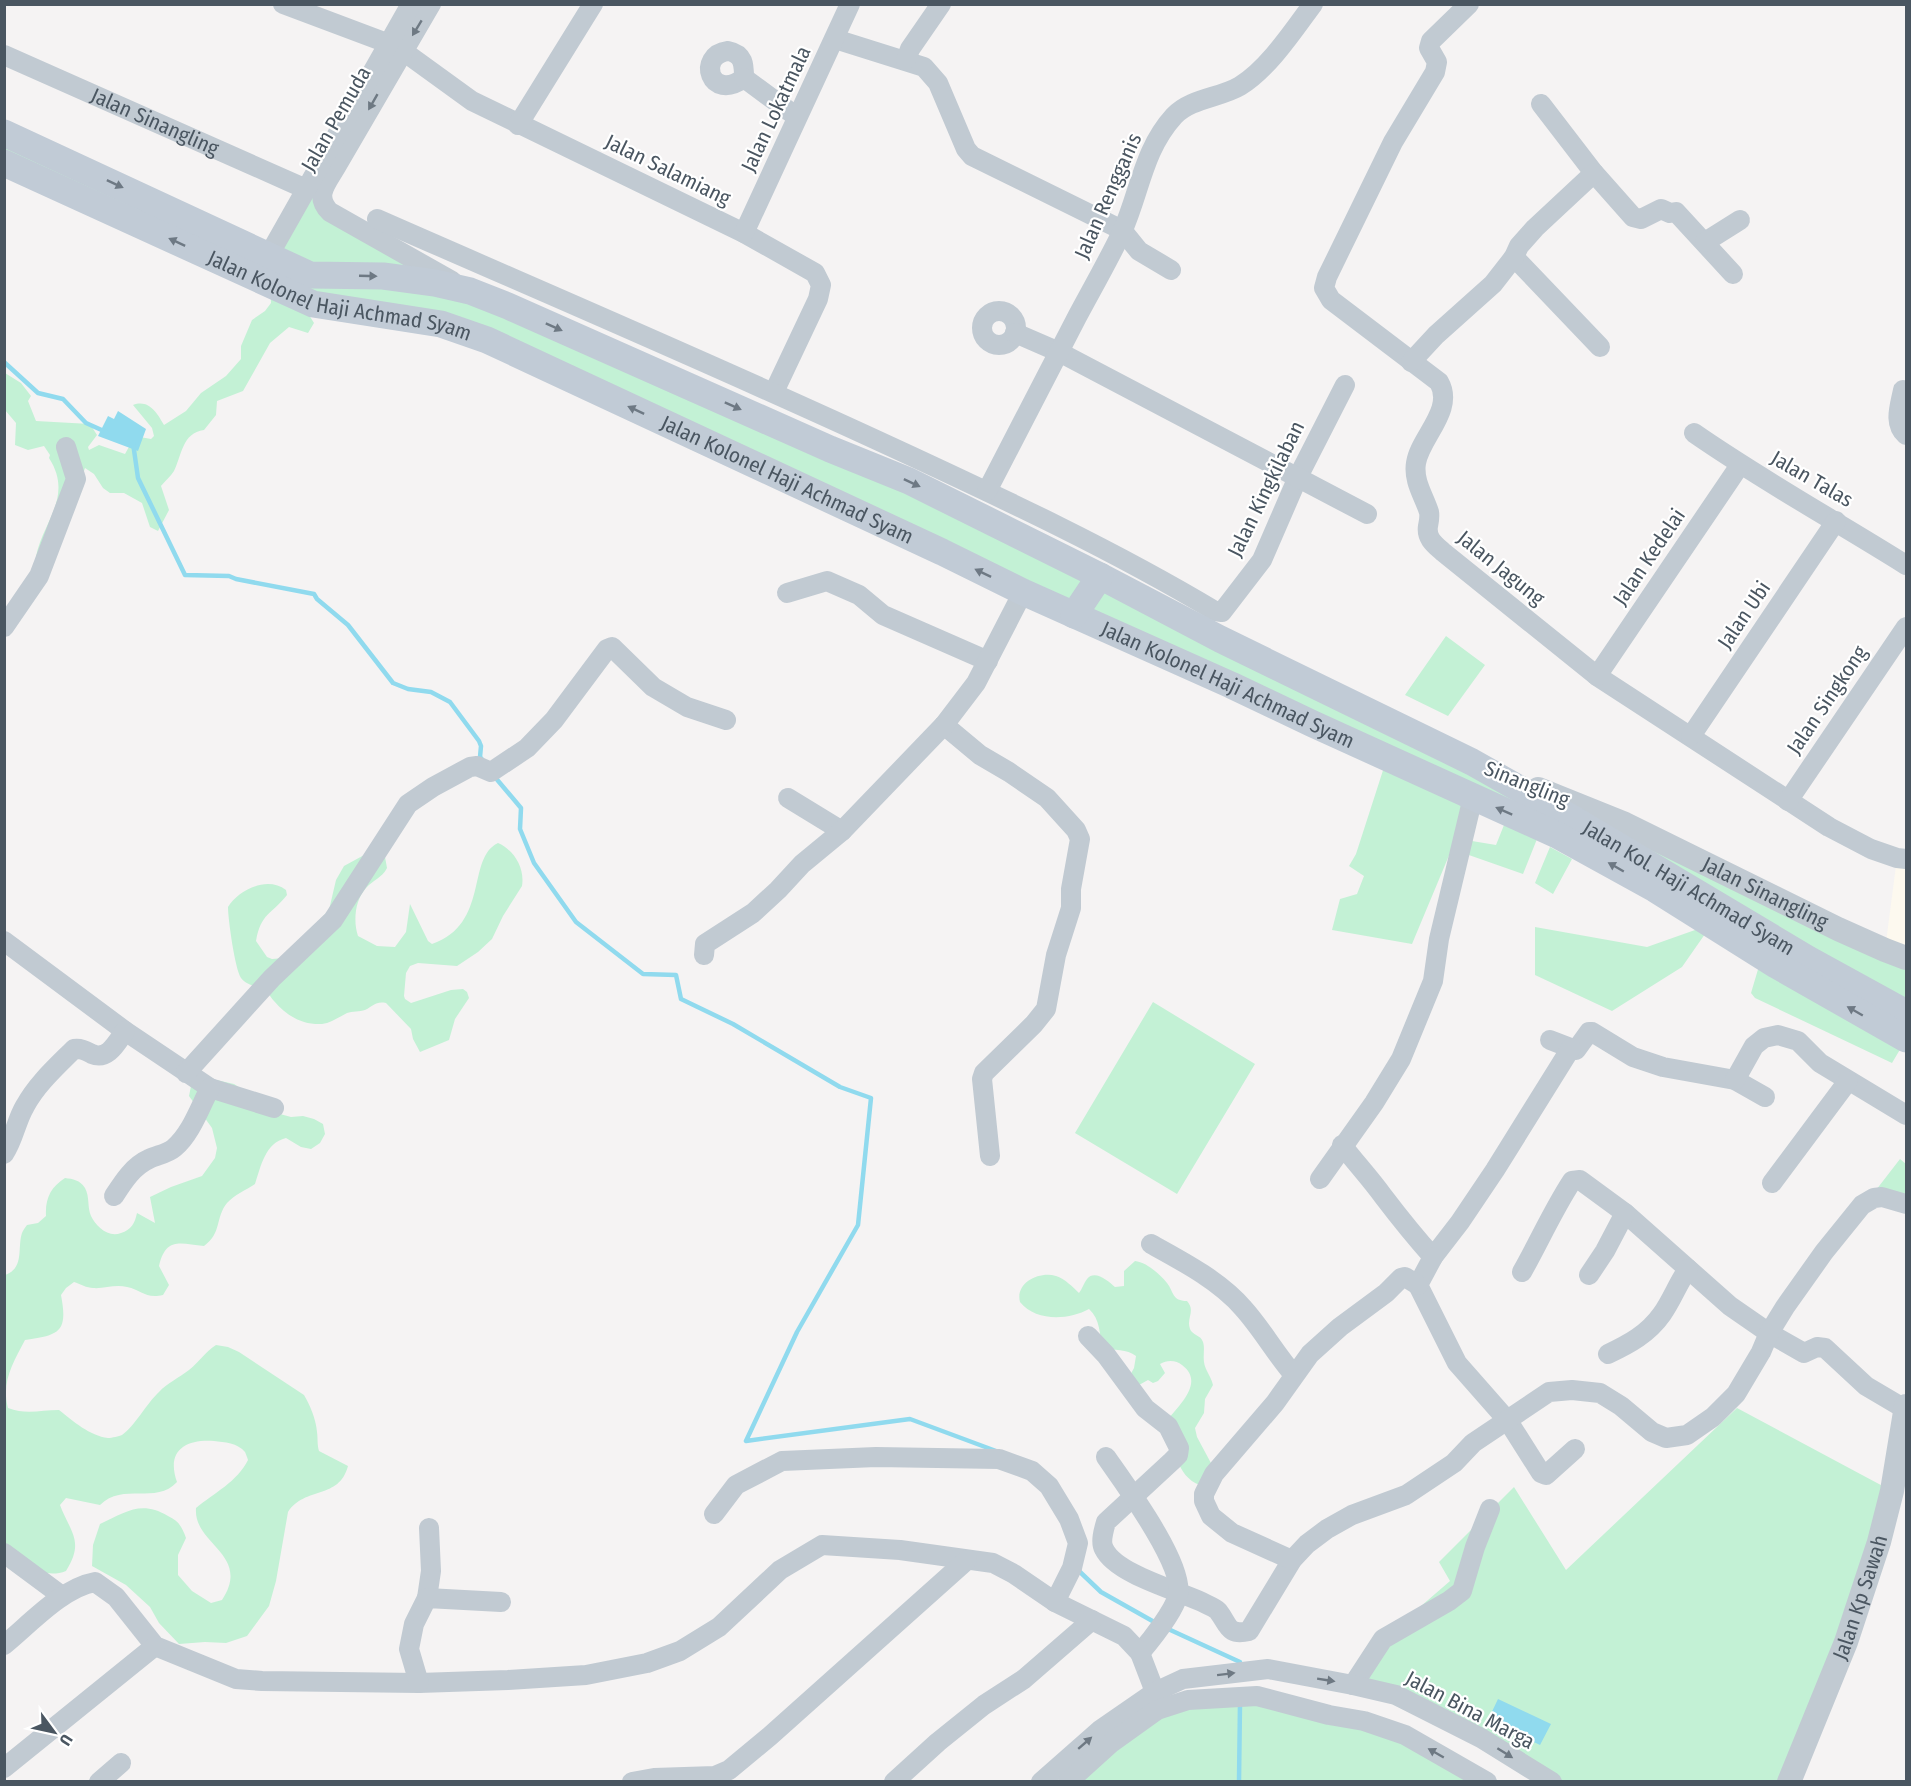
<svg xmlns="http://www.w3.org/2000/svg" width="1911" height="1786" viewBox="0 0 1911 1786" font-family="'Fira Sans Condensed',sans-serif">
  <rect width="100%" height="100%" fill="#f5f3f3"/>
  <path fill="#fdf9ef" d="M1897 858 1906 859V958L1885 950Z"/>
  <path fill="#c3f1d5" d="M387 43 323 203 470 291 1100 576 1906 958V1013L1473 798 1412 944 1332 930 1340 899 1357 894 1364 876 1349 866 1356 854 1387 758 487 340 309 315 314 323 308 333 289 327 270 343 243 391 217 401 216 415 204 430C182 433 182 455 174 471 171 476 165 481 161 486L169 510 158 531 150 527 142 503 124 493H110L103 488 94 474 85 468 70 512 35 565C37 526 76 500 49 458L50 455 44 446 28 450 15 445 16 423 5 410V373L21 383 31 396 28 401 36 421 90 424 97 435 88 447 89 450 99 445 125 454 130 445 140 437 151 439 154 436 152 428 133 405C149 399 157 413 164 425L186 411 201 393 226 376 241 359V346L252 320 265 311 271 303 270 284 5 163V133L269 256Z
    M1446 636 1485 665 1448 716 1405 695Z
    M1504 825 1537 839 1523 874 1466 854 1472 841 1496 845Z
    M498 843C514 850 525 868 522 886L503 916 492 939 478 952 457 966 418 963 410 966 406 973 404 996 405 999 411 1003 451 990 463 989 467 992 469 998 455 1019 449 1040 420 1052 413 1039 411 1029 386 1003C375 1001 374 1006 365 1010 360 1012 352 1011 347 1013 339 1017 331 1023 322 1024 302 1025 287 1016 274 1001 271 998 269 993 265 991 258 986 247 986 241 978 235 969 228 919 228 907 239 889 268 876 286 890L287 895C271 915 261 913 256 941L267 957 272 959 284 958 329 910 336 880 344 866 366 854H381L385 857 387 868C382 878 373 880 366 888 355 900 353 921 358 936L377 946 395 947 406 932 410 904 428 941 432 944C490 924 466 858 498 843Z
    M1550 847 1572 859 1553 894 1535 883Z
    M1712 924 1682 967 1612 1011 1535 975V927L1647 947Z
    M1762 956 1905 1041 1892 1063 1755 998 1751 993Z
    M1153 1002 1255 1064 1177 1194 1075 1133Z
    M212 1079 234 1084 280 1114 291 1117 303 1116 314 1119 323 1124 325 1134 320 1143 311 1149 301 1147 286 1138C265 1143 261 1166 255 1184 246 1190 234 1195 227 1203 215 1218 222 1233 204 1246 181 1244 166 1236 159 1266L169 1285 163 1295C145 1299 142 1290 127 1287 115 1284 104 1289 93 1288 87 1288 80 1284 74 1282L66 1288 61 1295C68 1332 60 1335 25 1340 13 1363 1 1382 8 1408 26 1415 41 1410 59 1410 73 1421 90 1436 108 1438 112 1438 119 1436 122 1435 134 1427 147 1403 159 1392 167 1383 179 1378 189 1370 199 1362 205 1352 216 1345L228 1347 239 1352 304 1395C310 1405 316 1419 317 1432 318 1439 317 1444 319 1451L348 1466C339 1500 305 1486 288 1512L276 1581 269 1606 247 1636 226 1643 205 1642 179 1644 159 1623 150 1607 126 1585 92 1566 93 1545 100 1524C126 1512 141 1500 168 1516 179 1521 182 1527 186 1538L178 1555V1575L192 1591 211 1603 222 1600C252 1554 193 1545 196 1508 214 1493 237 1482 248 1460 247 1457 246 1454 245 1452 238 1443 224 1442 214 1441 185 1439 166 1451 177 1482 156 1505 123 1482 100 1505L66 1498 60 1505C70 1532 85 1541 66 1571 43 1580 23 1563 5 1552V1275C25 1268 17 1248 22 1233 23 1230 25 1228 27 1225L38 1223 46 1216C45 1198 51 1187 65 1178 73 1179 80 1180 85 1188 90 1197 87 1207 91 1216 96 1226 108 1238 121 1233 131 1230 135 1223 137 1213L155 1223 150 1197 171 1187 202 1176 215 1158 217 1148 212 1128 189 1096 191 1086Z
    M1900 1159 1906 1164V1202L1866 1203Z
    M1135 1261C1146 1262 1160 1274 1167 1283 1174 1292 1172 1301 1187 1301 1196 1311 1186 1318 1190 1329 1192 1335 1201 1335 1203 1342 1205 1348 1203 1355 1204 1362 1205 1370 1211 1376 1213 1385L1205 1399 1204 1413 1195 1428 1197 1437 1212 1465 1200 1485C1176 1477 1173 1444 1166 1422 1177 1407 1206 1383 1182 1365 1176 1360 1167 1360 1160 1364L1165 1373 1158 1381 1153 1383 1148 1380 1139 1385 1127 1381 1134 1368 1136 1356C1127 1349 1114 1350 1102 1349 1100 1334 1100 1319 1089 1309 1069 1320 1036 1322 1020 1302 1015 1283 1039 1271 1056 1276 1065 1279 1073 1287 1079 1293 1082 1289 1084 1283 1087 1279 1095 1269 1109 1282 1115 1287L1124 1286V1271Z
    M1737 1408 1892 1491 1789 1781H1551L1353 1685 1383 1639 1450 1581 1439 1562 1514 1487 1566 1570Z
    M1257 1696 1364 1721 1487 1782H1068L1157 1710Z"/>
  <path fill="#90daee" d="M118 411 146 429 138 451 98 436 108 416 114 419Z
    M1498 1699 1551 1724 1540 1745 1488 1720Z"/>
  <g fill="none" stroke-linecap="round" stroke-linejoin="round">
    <path stroke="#90daee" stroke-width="4.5" d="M4 362 38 393 63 399 86 423 106 432
      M133 443 138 478 185 575 229 576 236 579 314 594 317 599 348 625 393 683 408 689 431 692 450 702 479 741 481 746 480 757 484 762
      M494 776 521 808 520 829 534 863 576 922 643 974 676 975 681 999 733 1024 840 1087 871 1098 858 1225 797 1332 746 1441 910 1419 996 1451
      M1079 1569V1571L1101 1592 1156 1623
      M1166 1628 1240 1662V1668
      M1239 1782 1240 1703"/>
    <g stroke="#c1cad2" stroke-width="20">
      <path d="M283 4 387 43 403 51 472 101 744 233 815 273 821 285 818 299 774 392"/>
      <path d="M431 4 336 167C326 184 314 196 330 212L452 281"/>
      <path d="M1469 4 1431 41 1429 48 1437 62 1435 72 1393 142 1327 277 1324 288 1331 300 1439 382C1455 410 1420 437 1416 463 1413 481 1424 496 1429 512 1430 517 1429 521 1428 526 1426 538 1434 544 1443 552L1597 676 1829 827 1871 849 1897 858 1906 859"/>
      <path d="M835 39 924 67 938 83 966 149 972 156 1122 230 1139 251 1171 270"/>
      <path d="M728 51C744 54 744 65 744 78 710 103 696 55 728 51Z"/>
      <path id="s1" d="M4 55 306 189"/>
      <path d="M906 60 910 49 941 4"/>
      <path d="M744 78 797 117"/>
      <path d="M1541 104 1594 173 1633 217 1641 219 1661 209 1670 213 1676 212 1733 274"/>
      <path d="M518 125 593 4"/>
      <path d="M377 219C550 295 724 369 896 449 1004 499 1113 550 1215 611L1222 612 1262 560 1298 477 1345 385"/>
      <path d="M744 233 850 4"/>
      <path d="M1705 242 1740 220"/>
      <path d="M269 255 411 4"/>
      <path d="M1514 257 1600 347"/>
      <circle cx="999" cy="328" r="17"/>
      <path d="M1015 333 1059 352 1367 514"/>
      <path d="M1411 362 1436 335 1493 284 1514 257 1519 246 1535 228 1594 173"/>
      <path d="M1903 390C1900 406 1893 423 1906 435"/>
      <path d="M1694 433C1763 481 1836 521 1906 565"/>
      <path d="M987 491C1017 433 1047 375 1077 317 1092 289 1108 261 1122 232 1140 192 1143 150 1174 116 1191 98 1220 98 1240 86 1268 69 1293 31 1313 4"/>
      <path d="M787 593 827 581 859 595 883 615 988 661"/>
      <path d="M4 627 39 576 76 479 66 447"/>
      <path d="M1597 676 1740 465"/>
      <path d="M944 725 980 755 1009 772 1047 798 1076 830 1080 839 1071 889V908L1056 955 1046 1009 1034 1024 984 1073 982 1079 990 1156"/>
      <path d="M1691 736 1836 521"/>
      <path d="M788 798 842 831"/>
      <path d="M1788 801 1906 627"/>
      <path d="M4 941 125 1031 210 1088 274 1108"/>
      <path d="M704 955 705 944 753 913 778 890 802 864 842 831 944 725 976 683 1023 592"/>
      <path d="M1550 1040 1576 1050 1589 1032H1592L1633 1057 1663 1067 1735 1080 1765 1097"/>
      <path d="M186 1073 272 978 333 920 408 804 433 787 470 767 477 766 491 772 527 748 554 720 607 649 612 647 653 687 687 707 726 720"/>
      <path d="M1735 1080 1754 1046 1764 1038 1778 1035 1798 1041 1820 1063 1906 1115"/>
      <path d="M1342 1145C1355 1162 1370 1178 1383 1196 1399 1217 1415 1237 1433 1257L1460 1222 1495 1170 1571 1048"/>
      <path d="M4 1154C14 1139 16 1121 25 1106 37 1084 56 1067 74 1049 81 1048 86 1051 92 1054 108 1061 117 1042 125 1031"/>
      <path d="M1320 1179 1374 1103 1401 1059 1433 981 1439 939 1473 797"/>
      <path d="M1772 1183 1848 1081"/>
      <path d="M114 1196C123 1182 133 1166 149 1159 157 1155 167 1154 174 1148 191 1134 200 1107 210 1088"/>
      <path d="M1625 1213 1730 1306 1769 1333 1804 1353 1817 1347 1825 1348 1866 1386 1905 1409"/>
      <path d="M1151 1244C1182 1261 1220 1281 1243 1308 1262 1329 1275 1353 1294 1375"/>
      <path d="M1433 1257 1418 1285 1457 1363 1508 1421 1541 1473 1546 1475 1575 1449"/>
      <path d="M1522 1272C1539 1242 1553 1210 1572 1181L1580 1180 1625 1213 1605 1251 1589 1275"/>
      <path d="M1088 1336 1106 1355 1145 1408 1168 1426 1179 1448 1178 1455 1172 1461 1106 1522C1104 1529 1100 1542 1104 1549 1116 1574 1176 1590 1202 1602 1207 1605 1214 1607 1218 1611 1229 1625 1227 1636 1249 1631L1292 1560 1307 1544 1327 1529 1352 1515 1406 1495 1454 1463 1473 1443 1549 1392 1572 1390 1600 1393 1621 1406 1652 1432 1666 1438 1687 1435 1713 1417 1736 1394 1761 1352 1769 1333 1785 1307 1824 1252 1862 1205 1874 1198 1882 1197 1906 1204"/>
      <path d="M1608 1354C1629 1344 1648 1334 1662 1314 1672 1300 1678 1283 1688 1269"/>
      <path d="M1106 1457C1124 1483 1185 1565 1178 1595 1174 1611 1151 1640 1140 1653"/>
      <path d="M714 1514 736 1485 782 1461 876 1457 999 1459 1032 1471 1049 1486 1069 1519 1078 1543 1072 1568 1055 1602"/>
      <path d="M4 1553 62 1596"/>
      <path d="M1292 1560 1232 1533 1211 1516 1204 1501V1494L1214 1474 1275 1403 1310 1354 1340 1327 1386 1293 1401 1278 1405 1277 1418 1285"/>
      <path d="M427 1598 431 1571 429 1528"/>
      <path d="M4 1645C30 1624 62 1588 95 1582L116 1597 155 1646 236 1679 262 1681 419 1683 508 1680 586 1675 647 1663 680 1651 719 1627 780 1570 822 1545 900 1550 993 1563 1014 1574 1055 1602 1124 1636 1140 1653 1155 1692 1157 1710"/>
      <path d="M419 1683 409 1649 414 1624 427 1598 501 1602"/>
      <path d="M1353 1685 1383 1639 1449 1601 1462 1591 1475 1547 1490 1509"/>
      <path d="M4 1768 155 1646"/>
      <path d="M99 1782 121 1763"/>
      <path d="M632 1782 654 1778 715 1776 729 1770 770 1736 967 1560"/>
      <path d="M894 1782 938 1742 984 1705 1024 1679 1092 1620"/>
      <path d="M1041 1782 1100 1730 1155 1692 1183 1679 1268 1669 1353 1685 1396 1695 1481 1738 1552 1782"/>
      <path d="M1068 1782 1111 1743 1157 1710 1188 1700 1257 1696 1329 1715 1364 1721 1405 1735 1487 1782"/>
    </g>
    <g stroke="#c1cad2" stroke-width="24">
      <path id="s2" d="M1538 789 1625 824 1838 929 1885 950 1906 958"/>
      <path id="s3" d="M1789 1782 1846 1642 1879 1542 1892 1491 1906 1406"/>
    </g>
    <g stroke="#c1cbd6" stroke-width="27">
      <path id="s4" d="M4 133 310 275 383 276 435 283 470 291 508 306 830 449 909 481 1100 576 1220 639 1472 762 1575 820 1808 959 1906 1013"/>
      <path id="s5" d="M4 163 313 304 441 324 487 340 942 552 1023 592 1231 685 1313 724 1557 835 1655 889 1776 965 1906 1039"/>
      <path d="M1074 615 1100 576"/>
    </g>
  </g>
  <defs><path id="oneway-solid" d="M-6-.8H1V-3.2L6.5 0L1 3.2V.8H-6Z" transform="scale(1.5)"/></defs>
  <g fill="#6e7983">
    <use href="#oneway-solid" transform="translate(417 28) rotate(121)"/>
    <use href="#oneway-solid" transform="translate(373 102) rotate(120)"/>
    <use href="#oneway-solid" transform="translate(1226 1674) rotate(-7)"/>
    <use href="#oneway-solid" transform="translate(1326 1680) rotate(9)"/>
    <use href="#oneway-solid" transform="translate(1085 1743) rotate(-41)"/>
    <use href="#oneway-solid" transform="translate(1436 1753) rotate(-150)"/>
    <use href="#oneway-solid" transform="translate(1505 1753) rotate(32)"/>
  </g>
  <g fill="#6e7984">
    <use href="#oneway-solid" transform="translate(115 184) rotate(25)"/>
    <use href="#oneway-solid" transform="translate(177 242) rotate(-155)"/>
    <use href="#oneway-solid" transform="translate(368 276) rotate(2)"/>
    <use href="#oneway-solid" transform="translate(554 327) rotate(24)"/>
    <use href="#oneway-solid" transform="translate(733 406) rotate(24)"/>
    <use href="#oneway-solid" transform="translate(636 410) rotate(-155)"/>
    <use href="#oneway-solid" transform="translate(912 483) rotate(25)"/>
    <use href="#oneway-solid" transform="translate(983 573) rotate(-154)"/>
    <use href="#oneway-solid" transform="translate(1504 811) rotate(-156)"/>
    <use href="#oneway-solid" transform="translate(1616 867) rotate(-150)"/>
    <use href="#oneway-solid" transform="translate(1855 1011) rotate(-150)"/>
  </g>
  <g text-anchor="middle" stroke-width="4.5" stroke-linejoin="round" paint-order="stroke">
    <g font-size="21" fill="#4a5661" stroke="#fff">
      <text transform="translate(776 109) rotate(-65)" y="7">Jalan Lokatmala</text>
      <text transform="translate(336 119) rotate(-60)" y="7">Jalan Pemuda</text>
      <text dy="7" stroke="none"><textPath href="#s1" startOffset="165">Jalan Sinangling</textPath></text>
      <text transform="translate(668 170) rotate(26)" y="7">Jalan Salamiang</text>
      <text transform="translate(1108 196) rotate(-66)" y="7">Jalan Rengganis</text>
      <text dy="7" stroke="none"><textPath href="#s5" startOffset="363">Jalan Kolonel Haji Achmad Syam</textPath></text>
      <text transform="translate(1812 479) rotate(30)" y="7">Jalan Talas</text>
      <text dy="7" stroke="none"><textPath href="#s5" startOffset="849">Jalan Kolonel Haji Achmad Syam</textPath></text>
      <text transform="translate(1266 489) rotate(-64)" y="7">Jalan Kingkilaban</text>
      <text transform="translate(1649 557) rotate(-56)" y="7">Jalan Kedelai</text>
      <text transform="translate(1501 568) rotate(39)" y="7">Jalan Jagung</text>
      <text transform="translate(1744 615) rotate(-56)" y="7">Jalan Ubi</text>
      <text dy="7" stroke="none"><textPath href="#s5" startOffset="1335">Jalan Kolonel Haji Achmad Syam</textPath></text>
      <text transform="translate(1827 700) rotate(-56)" y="7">Jalan Singkong</text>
      <text transform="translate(1527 784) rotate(22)" y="7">Sinangling</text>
      <text dy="7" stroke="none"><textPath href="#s4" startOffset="1857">Jalan Kol. Haji Achmad Syam</textPath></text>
      <text dy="7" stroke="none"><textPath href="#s2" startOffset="250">Jalan Sinangling</textPath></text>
      <text dy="7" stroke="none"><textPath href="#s3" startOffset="198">Jalan Kp Sawah</textPath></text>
      <text transform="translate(1470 1710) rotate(28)" y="7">Jalan Bina Marga</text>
    </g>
  </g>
  <rect width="1911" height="1786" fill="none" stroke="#4a5661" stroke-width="12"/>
  <g transform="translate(54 1732) rotate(123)" stroke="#ffffff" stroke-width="4.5" paint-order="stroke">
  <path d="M0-4.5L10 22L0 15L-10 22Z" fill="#4a5661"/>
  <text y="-9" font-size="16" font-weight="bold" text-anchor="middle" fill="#4a5661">U</text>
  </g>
</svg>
